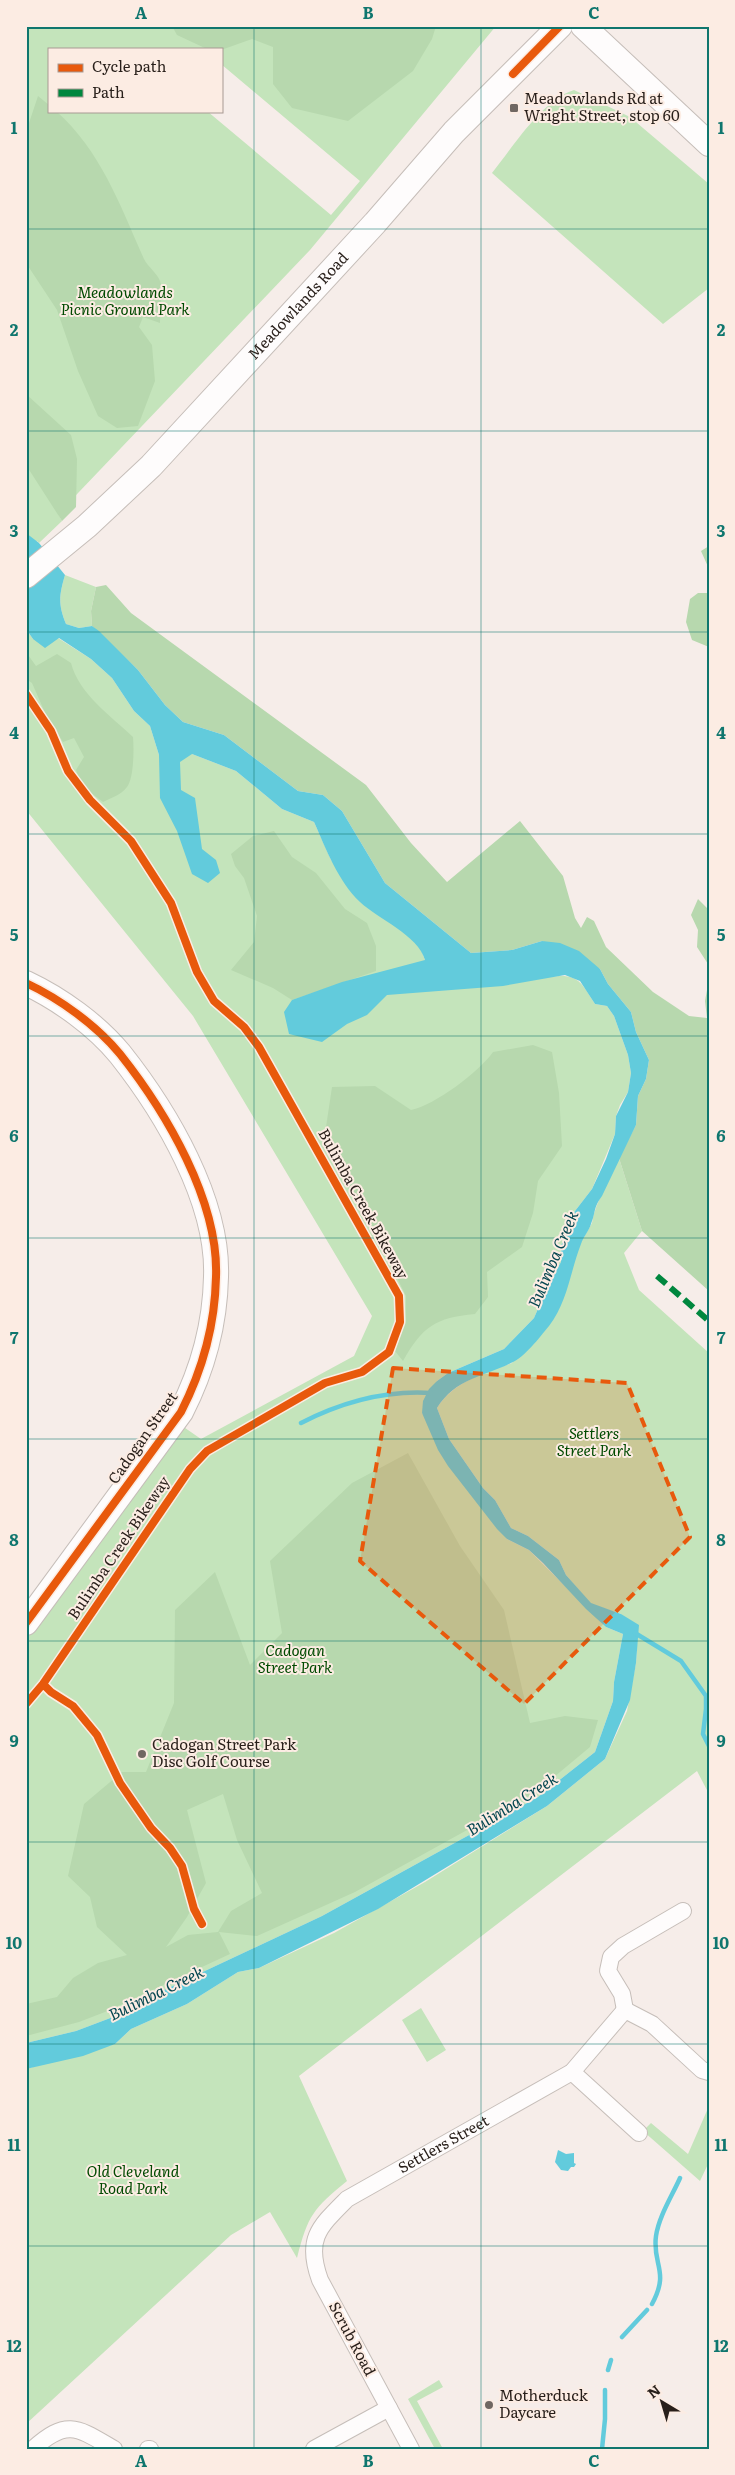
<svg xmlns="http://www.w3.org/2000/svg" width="735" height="2475" viewBox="0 0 735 2475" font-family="Literata,serif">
  <rect width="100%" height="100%" fill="#f6ede9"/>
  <path fill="#c4e4bb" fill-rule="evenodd" d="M26 26H496L310 250 58 514 62 521 39 543 37 541 26 556ZM49 49H221V64L360 181 331 215 207 111H49Z
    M574 90 630 117 709 184V288L663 324 492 173C513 147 542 100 574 90Z
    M65 575 96 587 91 611 92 626 79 628 66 624C58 604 59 596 65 575Z
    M26 629 33 639 58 638 91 659 112 678 134 711 150 726 159 755 192 754 236 771 282 809 314 822 331 860 420 947 425 960 550 977C578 973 581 982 595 1004L607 1006 614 1016 628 1055 631 1073 628 1092 620 1105 616 1116 615 1134 592 1189 575 1211 561 1246V1262L551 1279 534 1318 504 1349 448 1373 437 1381 422 1413 507 1539 529 1550 606 1627 623 1634 614 1682 613 1701 595 1752 538 1797 322 1916 143 2000 113 2017 76 2031 26 2043V1623L175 1421 201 1439 354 1356 372 1316 193 1016 26 810Z
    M619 1158 642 1231 624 1253 639 1290 709 1353V1794L697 1771 299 2076 347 2181C313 2209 308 2215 297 2258L270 2212 231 2235 26 2424V2069L115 2044 131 2029 187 2004 238 1972 259 1968 334 1933 425 1882 547 1806 605 1759 627 1711 636 1663 637 1649 621 1614 591 1604 566 1575 559 1560 528 1536 511 1528 495 1500 483 1488 449 1439 437 1408C453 1382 485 1372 512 1363L592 1223C595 1202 610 1180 619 1158Z
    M421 2008 446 2050 427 2062 402 2020Z
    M709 2106V2162L700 2181 643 2131 651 2123 688 2154Z
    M439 2380 443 2387 417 2401 443 2449H435L408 2399Z"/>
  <path fill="#b7d8ae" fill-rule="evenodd" d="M172 26H436L432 39 413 71 348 121 292 108 273 84V47L252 39 221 50 207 49 177 35Z
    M38 96 49 105V111H56C101 151 120 205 144 259 148 267 157 273 160 281 163 290 160 312 160 323L143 317 139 327 152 345 155 381 138 426 117 428 98 416 78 371 57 310 26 263V132Z
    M26 394 71 435 77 459 76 507 62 521 26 465Z
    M709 546V569L701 551Z
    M106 585 131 613 366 785 411 843 447 882 520 821 563 876 575 918 581 928 587 917 594 921 606 947 653 992 689 1016 707 1018 705 1001 709 979V1291L642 1231 619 1158 636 1125 638 1096 646 1079 649 1060 636 1032 631 1012 608 984 600 969 542 941 512 950 471 953 385 883 342 811 323 795 298 791 224 735 183 722 165 705 138 670 92 626 91 611 96 587Z
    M698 593H709V647L692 640 686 622 690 599Z
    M26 652 36 666 57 654 71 663C79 694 111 716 133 737 134 749 134 778 127 787 121 795 111 798 103 802L82 786 76 770 84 757 74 738 63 742 46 715 32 683 26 679Z
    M274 831 292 857 316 873 345 909 367 923 376 946V971L292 1000 273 988 231 970 254 942 257 916 244 878 235 866 231 854 253 836Z
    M698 899 708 909 709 975 708 964 697 947 698 930 691 915Z
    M533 1045 552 1052 559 1093 562 1146 538 1181 533 1213 522 1247 487 1272 488 1297 475 1314C435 1318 423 1326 403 1361L395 1351 406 1320V1296L370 1224 323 1147 332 1087 375 1086 411 1110C435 1105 479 1072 493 1052Z
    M408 1453 460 1546 504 1610 530 1723 565 1716 598 1720 590 1747 536 1792 355 1892 257 1936 219 1932 230 1954 105 2012 79 2022 26 2036V2004L57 1997 73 1978 98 1963 127 1955 97 1927 90 1897 68 1876 84 1804 122 1772H146L174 1703 175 1610 215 1572 250 1665 282 1633 270 1561 352 1483ZM223 1794 237 1840 262 1893 231 1911 218 1932 188 1935 166 1947 187 1917 206 1883 187 1810Z"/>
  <path fill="#62cbdc" d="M26 533 39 543 65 575C59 596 58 604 66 624L79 628 92 626 99 631 138 670 165 705 183 722 224 735 298 791 323 795 342 811 385 883 471 953 512 950 542 941 560 943 579 951 600 969 608 984 631 1012 636 1032 649 1060 646 1079 638 1096 636 1125 602 1196C593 1208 596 1212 591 1224 589 1231 583 1237 581 1244 570 1272 568 1301 549 1326 539 1338 525 1357 511 1363 483 1377 456 1378 437 1408L449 1439 483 1488 495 1500 511 1528 528 1536 559 1560 566 1575 591 1603 621 1614 639 1625 636 1663 630 1700 605 1759 547 1806 378 1909 259 1968 238 1972 187 2004 131 2029 115 2044 83 2056 26 2069V2043L76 2031 113 2017 143 2000 322 1916 538 1797 595 1752 613 1701 614 1682 623 1634 606 1627 586 1609 543 1563 529 1550 507 1539 497 1529 448 1466 438 1450 422 1413 423 1401 429 1389 437 1381 448 1373 504 1349 534 1318 551 1279 561 1262V1246L575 1211 592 1189 606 1159 615 1134 616 1116 628 1092 631 1073 628 1055 614 1016 607 1006 595 1004 580 981 565 975 503 986 387 995 367 1015 347 1024 322 1042 289 1034 284 1012 292 1000 342 982 425 960C418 935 378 919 360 902 338 881 326 849 314 822L282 809 236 771 192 754 180 762 181 790 195 798 202 849 216 860 220 873 208 883 192 874 177 831 160 798 159 755 150 726 134 711 112 678 91 659 59 638 45 648 33 639 26 629Z
    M558 2150 566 2154 574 2153V2163L576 2164 574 2167H571L568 2171 561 2170 555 2162Z"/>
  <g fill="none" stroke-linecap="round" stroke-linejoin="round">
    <path stroke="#62cbdc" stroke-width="4.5" d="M301 1423C342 1402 385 1390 431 1393
      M635 1633 681 1661 706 1696V1709L703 1734 709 1746
      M652 2304C670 2271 652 2265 656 2236 659 2216 672 2196 680 2178
      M622 2337 647 2310
      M608 2370 611 2360
      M602 2449 605 2419V2390"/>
    <defs>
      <g id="street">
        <path d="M625 2010 622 1994 608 1971 611 1957 623 1946 683 1911"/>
        <path d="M572 2072 639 2133"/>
        <path d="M33 2449C67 2418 78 2428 114 2449"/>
        <path d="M148 2449H150"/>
        <path d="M314 2449 389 2408"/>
        <path id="s1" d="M411 2449 320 2280C305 2239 319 2227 347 2199L572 2072 625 2010 652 2024 702 2070 709 2072"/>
      </g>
      <g id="secondary">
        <path d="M583 26 709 144"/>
        <path id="s2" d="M26 576 87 526 151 466 375 223 454 132 560 26"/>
        <path d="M26 983C60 999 96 1025 120 1054 166 1112 219 1201 216 1277 215 1324 202 1371 181 1412L26 1623"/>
      </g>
    </defs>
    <use href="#street" stroke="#c6beb9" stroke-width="18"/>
    <use href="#secondary" stroke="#c6beb9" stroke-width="26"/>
    <use href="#street" stroke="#fefcfc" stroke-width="16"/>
    <use href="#secondary" stroke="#fefcfc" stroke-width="24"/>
    <path stroke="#00873e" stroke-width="6" stroke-dasharray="12 6" stroke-linecap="butt" d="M657 1276 709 1321"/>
    <defs>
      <path id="cycleway" d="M513 74 560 26
        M26 694 51 731 68 771 90 800 131 841 171 903 197 972 214 1001 244 1027 259 1047 399 1296 400 1322 389 1352 362 1372 325 1383 207 1451 190 1469 43 1684 26 1704
        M26 983C60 999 96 1025 120 1054 166 1112 219 1201 216 1277 215 1324 202 1371 181 1412L26 1623
        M43 1684 51 1692 73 1706 97 1735 120 1783 151 1828 170 1848 182 1866 194 1909 202 1924"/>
    </defs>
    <use href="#cycleway" stroke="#fcece3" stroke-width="11"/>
    <use href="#cycleway" stroke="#e8590c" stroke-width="8"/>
  </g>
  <path fill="#e8590c" fill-opacity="0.2" stroke="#e8590c" stroke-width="4" stroke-dasharray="10 6" stroke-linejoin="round" d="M393 1368 627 1383 690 1537 524 1704 360 1561Z"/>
  <path fill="none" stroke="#0f766e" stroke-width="1" stroke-opacity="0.55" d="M254 26V2449M481 26V2449M26 229H709M26 431H709M26 632H709M26 834H709M26 1036H709M26 1238H709M26 1439H709M26 1641H709M26 1842H709M26 2044H709M26 2246H709"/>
  <g fill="#706762" stroke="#fcece3" stroke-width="2">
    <rect x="509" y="103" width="10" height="10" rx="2.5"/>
    <circle cx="142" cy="1754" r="5"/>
    <circle cx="489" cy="2405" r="5"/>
  </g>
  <g text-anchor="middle" stroke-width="4" stroke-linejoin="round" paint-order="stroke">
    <g font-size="15" fill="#281f1a" stroke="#fcece3" text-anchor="start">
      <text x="524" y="104">Meadowlands Rd at<tspan x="524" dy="17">Wright Street, stop 60</tspan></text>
      <text x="152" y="1750">Cadogan Street Park<tspan x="152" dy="17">Disc Golf Course</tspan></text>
      <text x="499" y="2401">Motherduck<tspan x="499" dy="17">Daycare</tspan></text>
    </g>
    <g font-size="15" font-style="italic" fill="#004a00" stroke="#fcece3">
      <text x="125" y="298">Meadowlands<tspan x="125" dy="17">Picnic Ground Park</tspan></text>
      <text x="594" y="1439">Settlers<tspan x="594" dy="17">Street Park</tspan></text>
      <text x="295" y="1656">Cadogan<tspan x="295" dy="17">Street Park</tspan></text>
      <text x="133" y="2177">Old Cleveland<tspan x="133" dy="17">Road Park</tspan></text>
    </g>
    <g font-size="15" fill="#281f1a" stroke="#fcece3">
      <text dy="5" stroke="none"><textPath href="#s2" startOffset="384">Meadowlands Road</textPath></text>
      <text transform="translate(363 1204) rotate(61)" y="5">Bulimba Creek Bikeway</text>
      <text transform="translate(143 1438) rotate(-55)" y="5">Cadogan Street</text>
      <text transform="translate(119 1548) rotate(-56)" y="5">Bulimba Creek Bikeway</text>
      <text dy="5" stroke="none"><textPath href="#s1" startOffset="396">Settlers Street</textPath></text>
      <text transform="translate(352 2339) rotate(62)" y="5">Scrub Road</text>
    </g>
    <g font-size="16" font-style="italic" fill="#03454f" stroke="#fcece3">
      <text transform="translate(553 1259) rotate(-67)" y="6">Bulimba Creek</text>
      <text transform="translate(512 1804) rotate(-32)" y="6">Bulimba Creek</text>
      <text transform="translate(156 1993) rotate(-26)" y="6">Bulimba Creek</text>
    </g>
  </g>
  <rect width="735" height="2475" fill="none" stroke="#fcece3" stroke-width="55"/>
  <rect x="48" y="48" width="175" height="65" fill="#fcece3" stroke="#a79a93"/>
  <rect x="58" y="64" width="25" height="8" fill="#e8590c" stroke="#a79a93"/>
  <text x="92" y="72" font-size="15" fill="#281f1a">Cycle path</text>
  <rect x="58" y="89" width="25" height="8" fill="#00873e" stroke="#a79a93"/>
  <text x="92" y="98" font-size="15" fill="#281f1a">Path</text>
  <g transform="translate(662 2402) rotate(322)" stroke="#fcece3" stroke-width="4" paint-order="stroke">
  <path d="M0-4L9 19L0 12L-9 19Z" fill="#281f1a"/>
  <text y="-8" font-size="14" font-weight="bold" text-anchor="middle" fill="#281f1a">N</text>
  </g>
  <rect x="28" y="28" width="680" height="2420" fill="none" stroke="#0f766e" stroke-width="2"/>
  <g font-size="16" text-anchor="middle" font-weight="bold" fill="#0f766e">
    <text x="141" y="19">A</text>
    <text x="368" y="19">B</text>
    <text x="594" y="19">C</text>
    <text x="14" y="134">1</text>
    <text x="721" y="134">1</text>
    <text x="14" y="336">2</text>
    <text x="721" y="336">2</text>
    <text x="14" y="537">3</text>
    <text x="721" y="537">3</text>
    <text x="14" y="739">4</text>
    <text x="721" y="739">4</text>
    <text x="14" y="941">5</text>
    <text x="721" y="941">5</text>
    <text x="14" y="1142">6</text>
    <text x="721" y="1142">6</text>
    <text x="14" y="1344">7</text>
    <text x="721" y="1344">7</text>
    <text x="14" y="1546">8</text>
    <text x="721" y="1546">8</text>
    <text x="14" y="1747">9</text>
    <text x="721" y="1747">9</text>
    <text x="14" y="1949">10</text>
    <text x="721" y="1949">10</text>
    <text x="14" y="2151">11</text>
    <text x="721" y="2151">11</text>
    <text x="14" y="2352">12</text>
    <text x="721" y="2352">12</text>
    <text x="141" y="2467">A</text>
    <text x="368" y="2467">B</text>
    <text x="594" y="2467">C</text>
  </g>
</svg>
